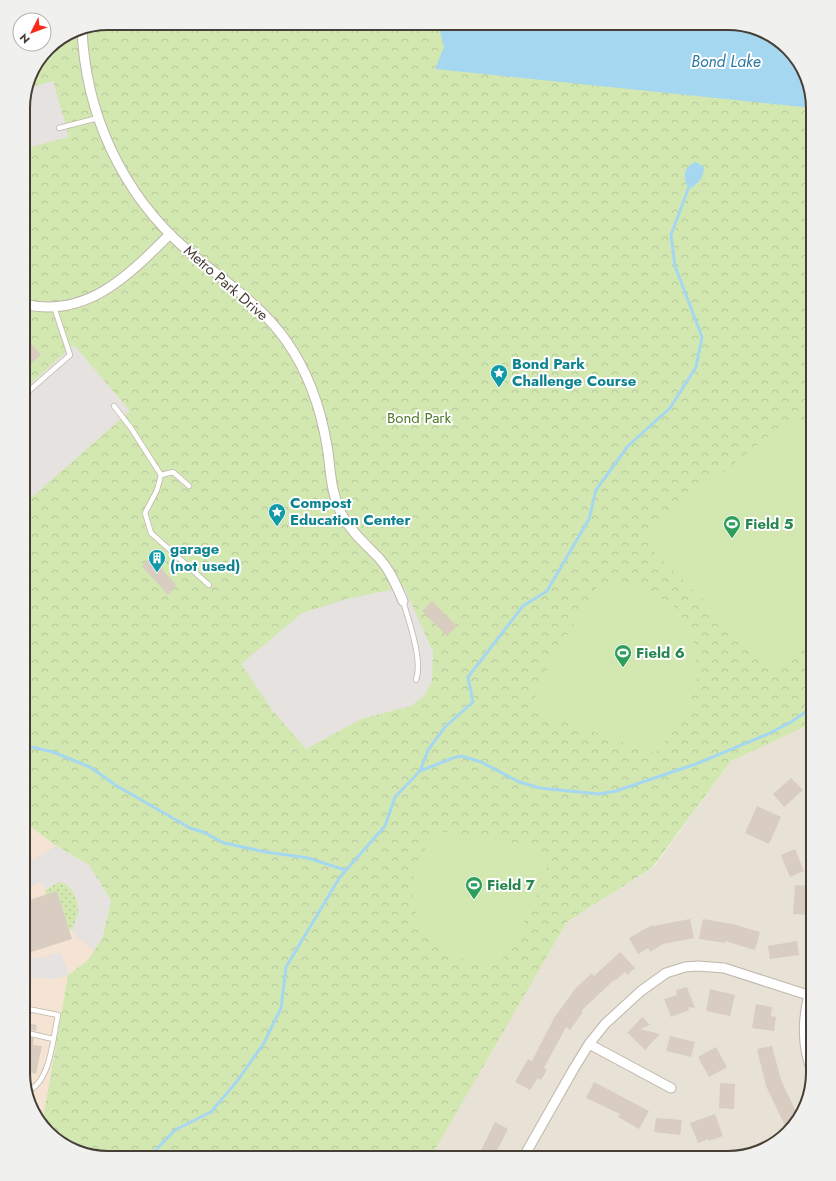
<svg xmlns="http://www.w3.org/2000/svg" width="836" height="1181" viewBox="0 0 836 1181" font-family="Jost,sans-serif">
  <defs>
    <pattern id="grass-dots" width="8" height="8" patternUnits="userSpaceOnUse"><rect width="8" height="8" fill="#d3e8b1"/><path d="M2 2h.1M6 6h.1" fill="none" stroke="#b6c899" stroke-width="1.8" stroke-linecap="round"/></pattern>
    <pattern id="forest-crowns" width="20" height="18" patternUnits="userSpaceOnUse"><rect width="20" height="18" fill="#d3e8b1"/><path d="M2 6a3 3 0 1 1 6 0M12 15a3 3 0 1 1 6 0" fill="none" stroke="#b6c899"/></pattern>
  </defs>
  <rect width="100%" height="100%" fill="#f4efe8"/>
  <path fill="#e8e1d6" d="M813 723V1074L802 1116 771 1147 729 1158H429L567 922 654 867 731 761Z"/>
  <path fill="#f5e4d3" d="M23 821 55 845 89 865 102 938 88 960 68 975 42 1124 34 1116 23 1073Z"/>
  <path fill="url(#grass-dots)" d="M59 882C73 882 80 904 78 916 77 921 75 926 72 930L69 929 57 892 47 895 45 890Z"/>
  <path fill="url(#forest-crowns)" d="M108 23H734L771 34 802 65 813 108V723L731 761 652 868 567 922 430 1158H112L59 1140 42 1124 68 975 88 960 102 938 111 901 89 865 55 845 23 821V102L32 70 52 44 75 29Z"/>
  <path fill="#d3e8b1" d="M794 416 813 437V639L779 673 651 549V529Z
    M599 584 640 585 678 609 694 642 698 676 685 717 655 753 540 713 535 698 552 659Z
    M440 831 507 842 542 854 547 868 534 904 502 960C487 962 472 963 457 957 421 944 405 901 416 866 420 853 431 842 440 831Z"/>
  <path fill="#e5e2df" d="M53 81 69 137 23 149V102L27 88Z
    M74 345 130 411 23 505V390Z
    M404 587 433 652 432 682 424 696 411 706 361 719 306 749 272 710 241 664 302 613 347 599Z
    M56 846 89 865 111 901 102 938 94 950 77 938 72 930 78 914V904L74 893 68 886 64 882H59L45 889 40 882 23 892V865Z
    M61 952 69 974 66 976 50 979 33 977 30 981 23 979V954L33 958 44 957Z"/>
  <path fill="#a5d7f0" d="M438 23H734L771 34 802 65 813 108 435 69 444 47Z
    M696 162 704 167C704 177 699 183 691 188L687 186C683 175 684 166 696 162Z"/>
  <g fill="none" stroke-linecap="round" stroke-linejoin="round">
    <path stroke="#a5d7f0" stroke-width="3" d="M23 745 53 752 90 767 117 786 190 828 203 832 224 843 266 852 308 858 345 870
      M420 771 453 758 461 756 481 762 519 782 540 788 599 794 616 791 696 764 768 734 791 722 813 707
      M148 1158 175 1130 211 1112 238 1080 264 1043 281 1008 286 967 340 877 385 826 395 797 420 771 428 750 445 727 473 702 468 677 523 606 547 591 589 519 596 490 628 446 670 408 696 367 702 337 675 266 671 235 690 184"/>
  </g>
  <path fill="#d8cdc0" d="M23 334 41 355 23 371Z
    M151 556 176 585 168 595 142 566Z
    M432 601 457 626 447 636 422 611Z
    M791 778 803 790 784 807 773 794Z
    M757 806 781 817 769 844 745 833Z
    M795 849 804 871 790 877 781 855Z
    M795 885 813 886 812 915 793 914Z
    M57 891 72 939 25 954 23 947V902Z
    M690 919 694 938 663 944 650 952 648 948 638 954 629 938 652 925 653 926Z
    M703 919 732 924 760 932 755 950 725 941V943L699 939Z
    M797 941 799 955 770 959 768 946Z
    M620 952 635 968 627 975 625 972 615 981 614 980 581 1011 583 1012 570 1030 566 1027 544 1068 547 1070 541 1080 538 1078 530 1090 515 1082 528 1059 532 1061 554 1018 575 989 592 973 594 976Z
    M687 987 695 1008 688 1007 689 1010 671 1017 664 999 677 995 676 990Z
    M710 989 735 995 730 1016 706 1011Z
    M756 1004 772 1007 771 1016 776 1017 774 1031 752 1028Z
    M642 1017 650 1025 640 1029 660 1034 645 1050 628 1033 626 1034Z
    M23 1022 37 1025 36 1031 23 1028Z
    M23 1036 34 1038 33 1045 42 1046 36 1074 23 1071Z
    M670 1036 695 1042 691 1057 666 1051Z
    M772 1046 781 1080 799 1118 787 1130 766 1086 757 1049Z
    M716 1047 727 1067 709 1077 698 1057Z
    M594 1082 649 1111 639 1129 618 1117 620 1114 586 1098Z
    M720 1083 735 1084 734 1109 719 1108Z
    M715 1114 723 1136 709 1141 708 1139 698 1143 690 1123Z
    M656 1118 682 1120 680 1135 654 1132Z
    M495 1122 508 1129 493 1158H477Z"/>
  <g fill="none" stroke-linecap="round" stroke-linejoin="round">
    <defs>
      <path id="service" d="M59 128 98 118
        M23 396 70 355 54 307
        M114 406 131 428 161 475 157 490 145 513 151 533 209 585
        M161 475 173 472 189 486
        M403 601C409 621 423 661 416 680
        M23 1008 58 1015C53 1037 51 1081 28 1091
        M23 1032 53 1039"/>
      <path id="minor" d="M82 28C85 113 122 194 187 250 221 279 261 304 287 342 308 372 321 410 327 446 331 470 330 490 341 513 350 530 362 541 375 554 389 567 396 585 403 601
        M23 304C87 319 129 275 170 234
        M589 1044 671 1088
        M813 1074C800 1043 803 1012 813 980
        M523 1158 573 1070 589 1044 605 1024 641 991 666 973 685 967 698 966 724 968 808 995"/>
    </defs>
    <use href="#service" stroke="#bfb6aa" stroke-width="6"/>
    <use href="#minor" stroke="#bfb6aa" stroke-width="11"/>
    <use href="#service" stroke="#fff" stroke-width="4.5"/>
    <use href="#minor" stroke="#fff" stroke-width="9"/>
  </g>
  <defs>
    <symbol id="sight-pin" viewBox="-11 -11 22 30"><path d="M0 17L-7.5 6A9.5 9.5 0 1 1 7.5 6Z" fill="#0f9aa8" stroke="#fff"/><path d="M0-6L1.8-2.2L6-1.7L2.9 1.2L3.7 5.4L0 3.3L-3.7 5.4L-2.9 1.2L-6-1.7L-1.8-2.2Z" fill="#fff"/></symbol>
    <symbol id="stadium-pin" viewBox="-11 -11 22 30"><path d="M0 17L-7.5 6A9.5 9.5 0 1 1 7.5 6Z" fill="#2e9e5b" stroke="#fff"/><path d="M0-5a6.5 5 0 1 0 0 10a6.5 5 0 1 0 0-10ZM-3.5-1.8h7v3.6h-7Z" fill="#fff"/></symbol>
    <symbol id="building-pin" viewBox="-11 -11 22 30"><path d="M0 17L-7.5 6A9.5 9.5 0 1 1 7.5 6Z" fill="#0f9aa8" stroke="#fff"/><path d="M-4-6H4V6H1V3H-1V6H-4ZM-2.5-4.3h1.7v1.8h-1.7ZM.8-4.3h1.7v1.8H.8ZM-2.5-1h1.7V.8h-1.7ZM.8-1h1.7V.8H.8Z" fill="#fff"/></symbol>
  </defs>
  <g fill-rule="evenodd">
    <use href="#sight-pin" x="489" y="363" width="20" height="27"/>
    <use href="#sight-pin" x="267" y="502" width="20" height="27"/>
    <use href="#stadium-pin" x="722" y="514" width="20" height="27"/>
    <use href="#building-pin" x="147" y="548" width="20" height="27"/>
    <use href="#stadium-pin" x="613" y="643" width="20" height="27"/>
    <use href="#stadium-pin" x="464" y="875" width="20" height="27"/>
  </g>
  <g text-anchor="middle" stroke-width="4" stroke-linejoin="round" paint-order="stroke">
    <g font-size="15" fill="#473f36" stroke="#fff">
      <text transform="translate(226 283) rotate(41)" y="5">Metro Park Drive</text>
    </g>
    <g font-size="15" font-weight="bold" fill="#0d838f" stroke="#fff" text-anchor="start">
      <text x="512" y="369">Bond Park<tspan x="512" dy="17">Challenge Course</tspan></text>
      <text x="290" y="508">Compost<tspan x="290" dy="17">Education Center</tspan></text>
      <text x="170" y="554">garage<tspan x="170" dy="17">(not used)</tspan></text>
    </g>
    <g font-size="15" fill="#4d792a" stroke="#fff">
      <text x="419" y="423">Bond Park</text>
    </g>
    <g font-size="15" font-weight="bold" fill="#27864d" stroke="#fff" text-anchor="start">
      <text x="745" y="529">Field 5</text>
      <text x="636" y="658">Field 6</text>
      <text x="487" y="890">Field 7</text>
    </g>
    <g font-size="16" font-style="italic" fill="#2d79a2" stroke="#fff">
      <text x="726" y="67">Bond Lake</text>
    </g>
  </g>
  <path d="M0 0H836V1181H0ZM108 30H728A78 78 0 0 1 806 108V1073A78 78 0 0 1 728 1151H108A78 78 0 0 1 30 1073V108A78 78 0 0 1 108 30Z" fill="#f0f0ef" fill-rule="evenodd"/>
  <path fill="none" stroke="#473f36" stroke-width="2" d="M108 30H728A78 78 0 0 1 806 108V1073A78 78 0 0 1 728 1151H108A78 78 0 0 1 30 1073V108A78 78 0 0 1 108 30Z"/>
  <g transform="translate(32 32) rotate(228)"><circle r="19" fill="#ffffff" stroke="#b5b2af"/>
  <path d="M0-3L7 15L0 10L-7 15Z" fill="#f82b1a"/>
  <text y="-6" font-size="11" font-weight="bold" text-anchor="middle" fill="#473f36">N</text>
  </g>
</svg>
